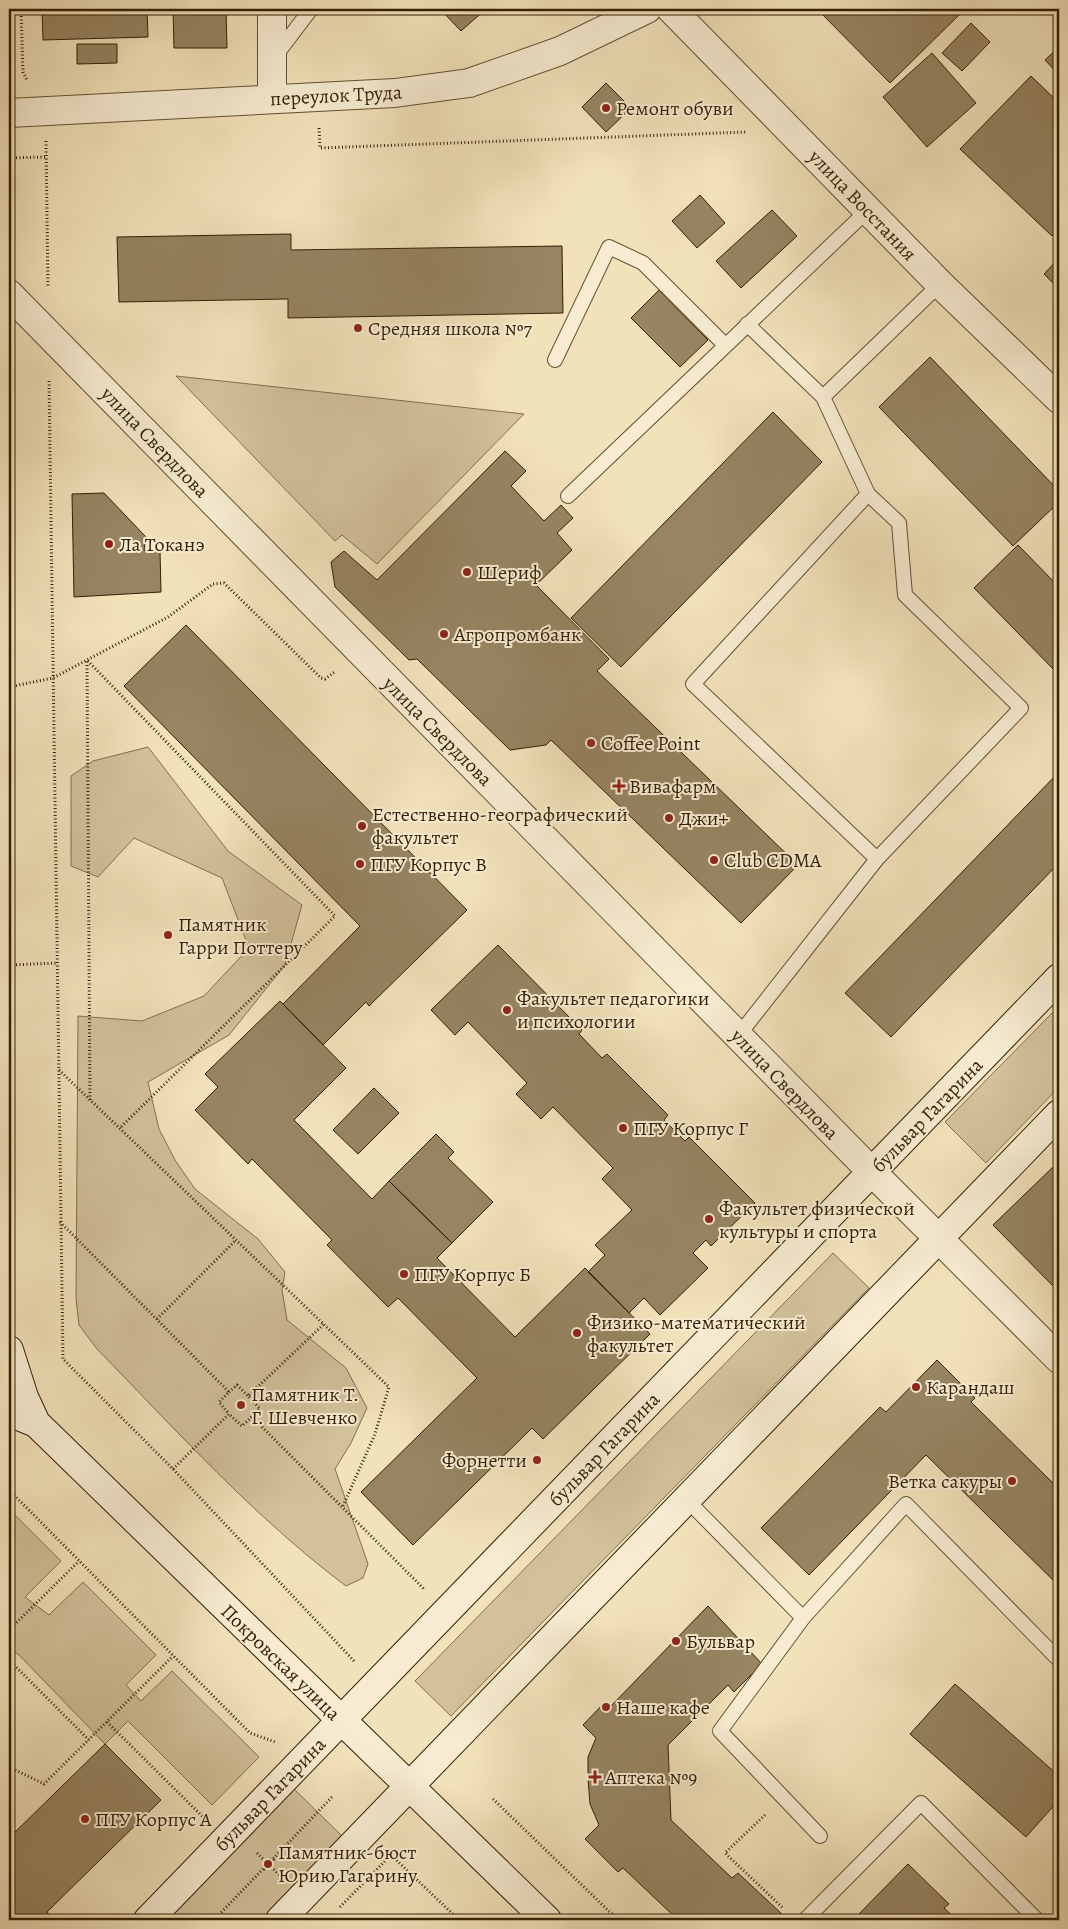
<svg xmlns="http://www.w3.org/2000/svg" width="1068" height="1929" viewBox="0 0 1068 1929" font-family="Alegreya,serif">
  <rect width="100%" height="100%" fill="#f2e2ba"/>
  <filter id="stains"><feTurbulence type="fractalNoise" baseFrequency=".004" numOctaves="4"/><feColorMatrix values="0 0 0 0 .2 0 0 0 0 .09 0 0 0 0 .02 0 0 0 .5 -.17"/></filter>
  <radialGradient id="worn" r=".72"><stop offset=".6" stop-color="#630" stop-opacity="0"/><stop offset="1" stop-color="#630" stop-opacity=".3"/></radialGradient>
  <path fill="#d2c19b" stroke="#82704f" d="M176 376 524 414 377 564 342 535 335 541Z
    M148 747 228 851 302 905 285 965 229 1035 148 1082 159 1129 175 1160 195 1189 258 1239 285 1272 282 1290 287 1320 346 1368 367 1408 351 1443 335 1469 368 1564 363 1578 346 1586C254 1517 177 1431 97 1349L79 1325 76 1299 78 1016 142 1021 204 996 249 948 222 878 134 838 98 877 71 866V776L93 761Z
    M1059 1006V1087L986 1163 945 1122Z
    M833 1253 869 1288 451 1716 415 1681Z
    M9 1509 61 1561 25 1597 49 1615 83 1582 156 1655 126 1685 141 1701 172 1671 259 1757 212 1805 128 1721 105 1744 19 1655 9 1648Z
    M293 1788 343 1837 263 1920H165Z"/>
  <path fill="#968462" stroke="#331f03" d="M42 9H147L148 37 43 40Z
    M173 9H226L227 48H174Z
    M440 9H486L461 31Z
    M817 9H965L890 83Z
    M971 23 990 42 962 71 942 53Z
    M77 44H117V63L77 64Z
    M1059 47V75L1045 60Z
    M932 53 976 103 927 147 883 97Z
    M1031 76 1059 103V228L1052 236 960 149Z
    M606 83 631 108 606 132 582 107Z
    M700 195 725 223 697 248 672 221Z
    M772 210 797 236 741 288 716 261Z
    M291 234V250L562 246 563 313 288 318V299L119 302 117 237Z
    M1059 258V289L1044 274Z
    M659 290 708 340 680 367 631 318Z
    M930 357 1059 491V502L1013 546 879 407Z
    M773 412 822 462 621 667 571 618Z
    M505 451 526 471 511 486 544 521 561 505 573 518 557 533 572 550 536 585 609 659 597 671 798 865 741 923 551 740 546 745 510 750 417 659 409 660 335 587 331 562 344 551 377 580Z
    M104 493 146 537 144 550 160 551 161 592 74 597 72 494Z
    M1018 545 1059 587V675L974 588Z
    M186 625 467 910 369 1006 366 1002 323 1045 283 1004 360 926 124 686Z
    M1059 772V863L891 1037 845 993Z
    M498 945 582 1030 579 1034 602 1058 607 1054 668 1115 664 1120 685 1141 689 1137 755 1203 711 1246 706 1240 693 1253 708 1268 660 1315 644 1298 629 1313 588 1272 605 1255 595 1245 632 1210 602 1179 613 1168 553 1107 541 1119 516 1094 527 1083 468 1022 455 1035 431 1010Z
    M280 1001 346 1068 294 1120 372 1199 389 1181 452 1243 437 1258 515 1337 585 1268 650 1334 543 1439 532 1428 413 1545 361 1492 477 1378 398 1298 388 1307 327 1245 332 1240 252 1159 248 1164 195 1110 218 1087 205 1074Z
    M374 1088 399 1113 358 1154 333 1130Z
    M436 1134 454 1152 448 1158 493 1202 452 1243 389 1181Z
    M1053 1167 1059 1173V1292L993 1225Z
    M937 1360 975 1398 971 1402 1059 1489V1586L926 1455 809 1575 761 1528 880 1407 886 1412Z
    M708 1606 762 1664 734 1692 728 1685 668 1745 671 1820 732 1878 738 1873 783 1915 778 1920H678L623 1868 618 1872 585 1839 599 1825 590 1804 588 1779V1757L596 1738 583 1725 605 1702 610 1707Z
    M955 1684 1059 1776V1800L1026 1837 910 1734Z
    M105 1744 161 1800 47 1912 54 1920H9V1838Z
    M908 1864 949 1904 944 1908 957 1920H853Z"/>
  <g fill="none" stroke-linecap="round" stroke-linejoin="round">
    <defs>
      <path id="lane" d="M276 55 311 9
        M747 324 823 397
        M555 360 609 247 643 263 725 345
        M868 494 693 684 877 859
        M568 496 868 210
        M738 1036 877 859 1021 708 905 595 899 523 868 494 823 397 940 284
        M687 1500 803 1618
        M820 1836 720 1731 803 1618 906 1504 1059 1660
        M805 1920 921 1803 1037 1920"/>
      <path id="street" d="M272 9V98
        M671 9 940 284 1059 399
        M9 113 395 93 469 83 560 51 647 9
        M9 294 872 1172 1059 1359"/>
      <path id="secondary" d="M9 1350 24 1397 36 1423
        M9 1412 36 1423 547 1920
        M148 1920 1059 978
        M280 1920 1059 1114"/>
    </defs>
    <use href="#lane" stroke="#635031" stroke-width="16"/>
    <use href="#street" stroke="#635031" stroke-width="30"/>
    <use href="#secondary" stroke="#331f03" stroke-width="30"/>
    <path stroke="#331f03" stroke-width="3" stroke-dasharray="1 2.5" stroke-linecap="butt" d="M21 9 23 72 27 80
      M319 128 320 148 746 132
      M46 141 48 288
      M9 158 46 157
      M49 381 63 1359 173 1469 355 1662
      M9 687 53 678 168 617 213 584 224 583 321 678 325 679 336 671
      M9 965 58 963
      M59 1070 389 1387 375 1434 343 1506
      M90 1100 87 660 335 916 120 1128
      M60 1222 229 1392 219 1402 229 1414
      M157 1319 236 1240
      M229 1392 237 1385 248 1396
      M252 1417 425 1590
      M173 1469 229 1414 242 1426 260 1409 248 1396 324 1324
      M9 1490 250 1733 275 1742
      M9 1630 79 1561
      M9 1660 89 1740
      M107 1722 203 1817
      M9 1767 44 1784 173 1656
      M493 1799 618 1920
      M765 1815 725 1853 784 1909
      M257 1853 265 1861
      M271 1867 280 1875
      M264 1869 271 1867 274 1858
      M340 1907 391 1855 459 1920
      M214 1920 263 1869 265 1861 274 1858 332 1797"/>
    <use href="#lane" stroke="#f7ecd2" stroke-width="14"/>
    <use href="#street" stroke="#f7ecd2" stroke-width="28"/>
    <use href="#secondary" stroke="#f7ecd2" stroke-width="28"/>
  </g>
  <g fill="#8f2418" stroke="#f7ecd2" stroke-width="2">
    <circle cx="606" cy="108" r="5"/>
    <circle cx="358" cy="328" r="5"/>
    <circle cx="109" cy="544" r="5"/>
    <circle cx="467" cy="572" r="5"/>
    <circle cx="444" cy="634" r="5"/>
    <circle cx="591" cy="743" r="5"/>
    <path d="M616.5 778.5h5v5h5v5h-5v5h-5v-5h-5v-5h5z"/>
    <circle cx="669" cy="818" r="5"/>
    <circle cx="362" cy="826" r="5"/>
    <circle cx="714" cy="860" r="5"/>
    <circle cx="360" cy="864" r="5"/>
    <circle cx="168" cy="935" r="5"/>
    <circle cx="507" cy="1010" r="5"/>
    <circle cx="623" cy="1128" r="5"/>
    <circle cx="709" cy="1219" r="5"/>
    <circle cx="404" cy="1274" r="5"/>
    <circle cx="577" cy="1333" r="5"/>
    <circle cx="916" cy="1387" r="5"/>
    <circle cx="241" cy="1405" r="5"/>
    <circle cx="537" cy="1460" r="5"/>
    <circle cx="1012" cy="1481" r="5"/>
    <circle cx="676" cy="1641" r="5"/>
    <circle cx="606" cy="1707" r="5"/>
    <path d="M592.5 1769.5h5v5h5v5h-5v5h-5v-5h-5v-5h5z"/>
    <circle cx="85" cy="1819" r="5"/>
    <circle cx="268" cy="1864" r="5"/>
  </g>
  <g text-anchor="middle" stroke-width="4" stroke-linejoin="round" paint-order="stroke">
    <g font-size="20" fill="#331f03" stroke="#f7ecd2">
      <text transform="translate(336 95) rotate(-3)" y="7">переулок Труда</text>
      <text transform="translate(863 205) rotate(46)" y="7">улица Восстания</text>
      <text transform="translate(155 442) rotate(46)" y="7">улица Свердлова</text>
      <text transform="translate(438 731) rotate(45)" y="7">улица Свердлова</text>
      <text transform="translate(785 1084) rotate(46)" y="7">улица Свердлова</text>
      <text transform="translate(927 1115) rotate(-46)" y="7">бульвар Гагарина</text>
      <text transform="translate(604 1449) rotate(-46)" y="7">бульвар Гагарина</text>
      <text transform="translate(281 1662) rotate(44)" y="7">Покровская улица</text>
      <text transform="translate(270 1794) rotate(-46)" y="7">бульвар Гагарина</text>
    </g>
    <g font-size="20" fill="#331f03" stroke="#f7ecd2" text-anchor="start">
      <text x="616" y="115">Ремонт обуви</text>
      <text x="368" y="335">Средняя школа №7</text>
      <text x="119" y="551">Ла Токанэ</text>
      <text x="477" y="579">Шериф</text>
      <text x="454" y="641">Агропромбанк</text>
      <text x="601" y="750">Coffee Point</text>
      <text x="629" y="793">Вивафарм</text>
      <text x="372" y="821">Естественно-географический<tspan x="372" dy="23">факультет</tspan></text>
      <text x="679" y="825">Джи+</text>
      <text x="724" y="867">Club CDMA</text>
      <text x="370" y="871">ПГУ Корпус В</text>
      <text x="178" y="931">Памятник<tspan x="178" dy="23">Гарри Поттеру</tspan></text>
      <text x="517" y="1005">Факультет педагогики<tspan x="517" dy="23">и психологии</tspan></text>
      <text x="633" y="1135">ПГУ Корпус Г</text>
      <text x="719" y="1215">Факультет физической<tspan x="719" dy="23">культуры и спорта</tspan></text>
      <text x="414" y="1281">ПГУ Корпус Б</text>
      <text x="587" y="1329">Физико-математический<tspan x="587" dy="23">факультет</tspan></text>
      <text x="926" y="1394">Карандаш</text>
      <text x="251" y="1401">Памятник Т.<tspan x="251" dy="23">Г. Шевченко</tspan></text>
      <text x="527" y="1467" text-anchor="end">Форнетти</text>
      <text x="1002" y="1488" text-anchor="end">Ветка сакуры</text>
      <text x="686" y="1648">Бульвар</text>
      <text x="616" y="1714">Наше кафе</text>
      <text x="605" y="1784">Аптекa №9</text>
      <text x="95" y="1826">ПГУ Корпус А</text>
      <text x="278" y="1859">Памятник-бюст<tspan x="278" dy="23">Юрию Гагарину</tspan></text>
    </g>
  </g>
  <rect width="1068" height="1929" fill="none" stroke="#f2e2ba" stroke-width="30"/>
  <rect x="10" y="10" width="1048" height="1909" fill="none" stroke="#331f03" stroke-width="2.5"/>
  <rect x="15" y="15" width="1038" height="1899" fill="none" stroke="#331f03"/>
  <rect width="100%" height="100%" filter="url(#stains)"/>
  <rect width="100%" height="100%" fill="url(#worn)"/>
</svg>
